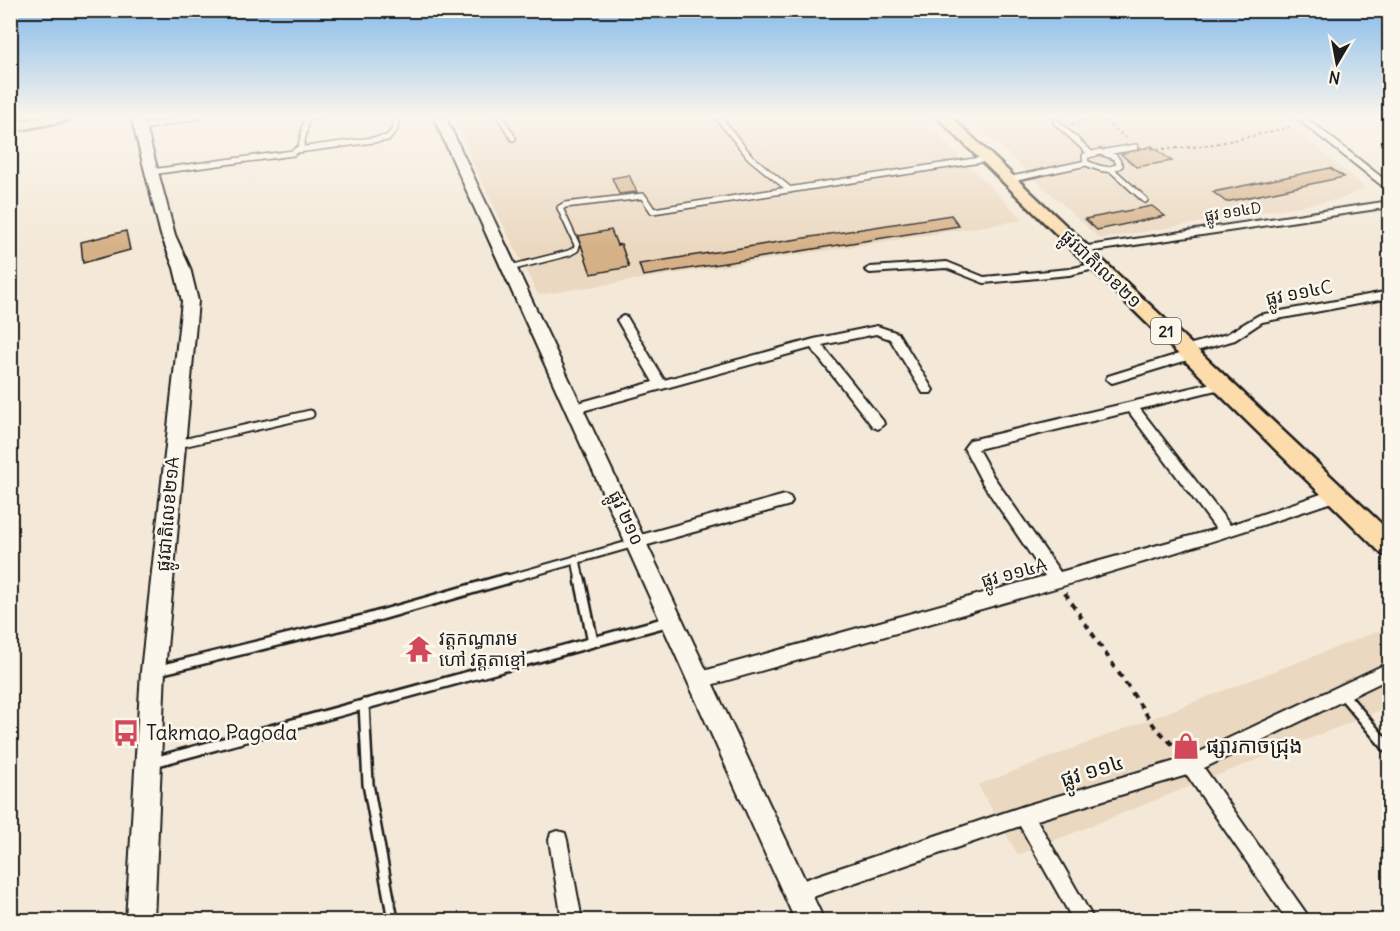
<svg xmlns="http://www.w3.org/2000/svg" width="1400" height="931" viewBox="0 0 1400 931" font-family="Delius,'Noto Sans Khmer',sans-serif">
  <rect width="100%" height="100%" fill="#f4e9d8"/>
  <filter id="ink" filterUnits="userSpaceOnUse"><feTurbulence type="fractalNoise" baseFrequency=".0167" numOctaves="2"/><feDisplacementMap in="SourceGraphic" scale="12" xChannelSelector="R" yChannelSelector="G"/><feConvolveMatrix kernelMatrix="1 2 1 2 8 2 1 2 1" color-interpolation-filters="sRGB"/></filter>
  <g filter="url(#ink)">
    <path fill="#ebd8c0" d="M453 116H918L1024 220 538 295 476 170Z
      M967 116H1280L1365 188 1341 199 1100 239Z
      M1389 627V707L1018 855 978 785Z"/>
    <path fill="#d6b188" stroke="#1c1c1c" stroke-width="1.5" d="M1152 146 1172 161 1136 167 1121 154Z
      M1330 168 1344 177 1226 202 1213 192Z
      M629 175 637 192 619 194 612 178Z
      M1152 206 1165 216 1097 230 1085 219Z
      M951 215 959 226 643 276 639 264Z
      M611 230 617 245 621 244 629 267 591 274 578 236Z
      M126 231 130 250 83 263 81 242Z"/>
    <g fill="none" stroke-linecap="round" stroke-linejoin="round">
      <defs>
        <path id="lane-far2" d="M500 116 513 138
          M717 116 750 157 790 190
          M307 118 320 116
          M1056 122 1090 153
          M139 128 199 116
          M298 150 388 138 395 129 396 116
          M1100 152 1115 157 1120 165C1107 173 1099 168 1086 163L1085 156Z
          M1106 152 1136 147
          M1112 170 1145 200
          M151 172 293 153 301 147 307 116
          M1007 180 1086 163
          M510 268 569 253 576 249 577 245 560 208 565 205 643 196 653 211 987 159"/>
        <path id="lane-far1" d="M178 444 310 414
          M576 559 580 581
          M501 581 635 543"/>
        <path id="lane" d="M580 579 593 642
          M159 670 367 619 506 579
          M1341 692 1390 750
          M364 704 368 784 393 920
          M154 762 670 621"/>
        <path id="street" d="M1294 116H1304L1390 184V192Z
          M1390 201V207L1081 253 1076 250 1081 247Z
          M947 262 984 277 1069 269 1099 262 1104 265 1103 267 1069 275 984 283 946 268 870 273 865 270 870 267Z
          M1390 291V298L1262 322 1235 340 1193 352 1196 355 1194 358 1112 383 1106 379 1108 376 1182 353 1179 350 1181 347 1227 334 1259 315Z
          M623 316 627 317 664 380 814 339 877 326 898 333 933 390 931 393H923L890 339 876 334 822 345 883 421 884 424 878 429 873 427 811 348 575 413 571 411 569 408 571 405 653 382 617 320Z
          M1220 381 1224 382 1226 385 1224 388 1140 409 1230 525 1336 489 1341 491 1343 495 1341 499C1130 571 915 627 700 688L694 686 692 680 694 674 700 672 1045 576 983 484 964 448 970 440 975 439ZM1129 412 1216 529 1060 572 993 476 978 449Z
          M785 495 790 497 792 501 790 505 637 548 632 546 630 542 632 538 637 536Z
          M1390 662V678L1204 768 1306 913 1309 920H1287L1187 775 1037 820 1094 920H1073L1020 826 798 902 791 899 788 892 791 885 798 882 1024 806 1189 757Z
          M558 831 565 833 567 840 582 920H562L549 840 551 833Z"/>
        <path id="secondary" d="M131 116H143L175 235 190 268 198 301 165 671 154 920H126L141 671 182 301 174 268 161 235Z
          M433 116H445L824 920H795Z"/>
        <path id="primary" d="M47 116H75L69 120 10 132V124Z
          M936 116H950L1390 532V556L1382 554Z"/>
      </defs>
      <use href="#lane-far2" stroke="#1c1c1c" stroke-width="8"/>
      <use href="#lane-far1" stroke="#1c1c1c" stroke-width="11"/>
      <use href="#lane" stroke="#1c1c1c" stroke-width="14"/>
      <use href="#street" stroke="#1c1c1c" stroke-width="4"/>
      <use href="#secondary" stroke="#1c1c1c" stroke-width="4"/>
      <use href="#primary" stroke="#1c1c1c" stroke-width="5"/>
      <path stroke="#1c1c1c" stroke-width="2" stroke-dasharray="3 3" stroke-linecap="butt" d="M1071 124 1101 118 1126 138
        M1145 148C1193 152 1244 138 1290 127"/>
      <path stroke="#1c1c1c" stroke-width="4" stroke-dasharray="6 6" stroke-linecap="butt" d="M1065 593 1155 727 1180 752"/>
      <use href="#lane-far2" stroke="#fbf7ec" stroke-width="5"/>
      <use href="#lane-far1" stroke="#fbf7ec" stroke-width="7"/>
      <use href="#lane" stroke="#fbf7ec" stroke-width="9"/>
      <use href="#street" fill="#fbf7ec" fill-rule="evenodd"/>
      <use href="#secondary" fill="#fbf7ec" fill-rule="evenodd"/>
      <use href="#primary" fill="#fddcac" fill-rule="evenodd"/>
    </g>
  </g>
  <linearGradient id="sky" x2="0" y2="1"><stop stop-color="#84baea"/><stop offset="0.47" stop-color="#faf5ed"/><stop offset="1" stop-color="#faf5ed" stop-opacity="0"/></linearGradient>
  <rect width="1400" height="247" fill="url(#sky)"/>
  <defs>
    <symbol id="temple-bare" viewBox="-9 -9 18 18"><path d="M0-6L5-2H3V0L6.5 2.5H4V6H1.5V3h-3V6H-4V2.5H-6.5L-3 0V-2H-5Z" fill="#d1495b" stroke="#fbf7ec" stroke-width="2.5" paint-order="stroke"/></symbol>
    <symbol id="bus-bare" viewBox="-9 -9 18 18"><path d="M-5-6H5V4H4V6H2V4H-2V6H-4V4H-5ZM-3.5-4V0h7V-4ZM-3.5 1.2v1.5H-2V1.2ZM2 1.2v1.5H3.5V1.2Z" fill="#d1495b" stroke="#fbf7ec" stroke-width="2.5" paint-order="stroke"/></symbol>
    <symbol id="shop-bare" viewBox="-9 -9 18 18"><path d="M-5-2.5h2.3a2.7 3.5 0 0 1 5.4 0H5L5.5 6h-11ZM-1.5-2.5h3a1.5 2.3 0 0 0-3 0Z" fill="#d1495b" stroke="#fbf7ec" stroke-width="2.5" paint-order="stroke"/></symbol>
  </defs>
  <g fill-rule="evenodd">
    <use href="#temple-bare" x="400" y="630" width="38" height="38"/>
    <use href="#bus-bare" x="107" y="714" width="38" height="38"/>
    <use href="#shop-bare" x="1167" y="727" width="38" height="38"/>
  </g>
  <g text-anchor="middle" stroke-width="5" stroke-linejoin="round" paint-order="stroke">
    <g font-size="15" fill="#1c1c1c" stroke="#fbf7ec">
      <text transform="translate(1233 212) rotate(-9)" y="5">ផ្លូវ ១១៤D</text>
    </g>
    <rect fill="#fbf7ec" stroke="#5f5e5a" stroke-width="1.5" x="1151" y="318" width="30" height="26" rx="4.5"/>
    <g font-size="16" font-weight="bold" fill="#1c1c1c">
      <text x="1166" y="337">21</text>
    </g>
    <g font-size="18" fill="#1c1c1c" stroke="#fbf7ec">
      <text transform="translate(1101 269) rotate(44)" y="6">ផ្លូវជាតិលេខ២១</text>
      <text transform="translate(1299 293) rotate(-11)" y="6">ផ្លូវ ១១៤C</text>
      <text transform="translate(168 514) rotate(-85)" y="6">ផ្លូវជាតិលេខ២១A</text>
      <text transform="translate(626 518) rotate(65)" y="6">ផ្លូវ ២១០</text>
      <text transform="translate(1014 573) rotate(-15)" y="6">ផ្លូវ ១១៤A</text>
    </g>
    <g font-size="18" fill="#1c1c1c" stroke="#fbf7ec" text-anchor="start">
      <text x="439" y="645">វត្តកណ្ធារាម<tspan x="439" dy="21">ហៅ វត្តតាខ្មៅ</tspan></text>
    </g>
    <g font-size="21" fill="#1c1c1c" stroke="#fbf7ec" text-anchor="start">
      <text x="146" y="740">Takmao Pagoda</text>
      <text x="1206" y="753">ផ្សារកាចជ្រុង</text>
    </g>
    <g font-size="21" fill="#1c1c1c" stroke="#fbf7ec">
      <text transform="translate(1092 771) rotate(-17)" y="7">ផ្លូវ ១១៤</text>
    </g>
  </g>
  <rect width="1400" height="931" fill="none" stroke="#fbf7ec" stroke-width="36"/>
  <rect x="18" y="18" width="1364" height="895" fill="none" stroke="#1c1c1c" stroke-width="2" filter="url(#ink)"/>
  <g transform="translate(1337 63) rotate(190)" stroke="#fbf7ec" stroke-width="4.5" paint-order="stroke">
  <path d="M0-4.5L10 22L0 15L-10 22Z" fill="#1c1c1c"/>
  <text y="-9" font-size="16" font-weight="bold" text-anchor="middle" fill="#1c1c1c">N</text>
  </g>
</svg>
